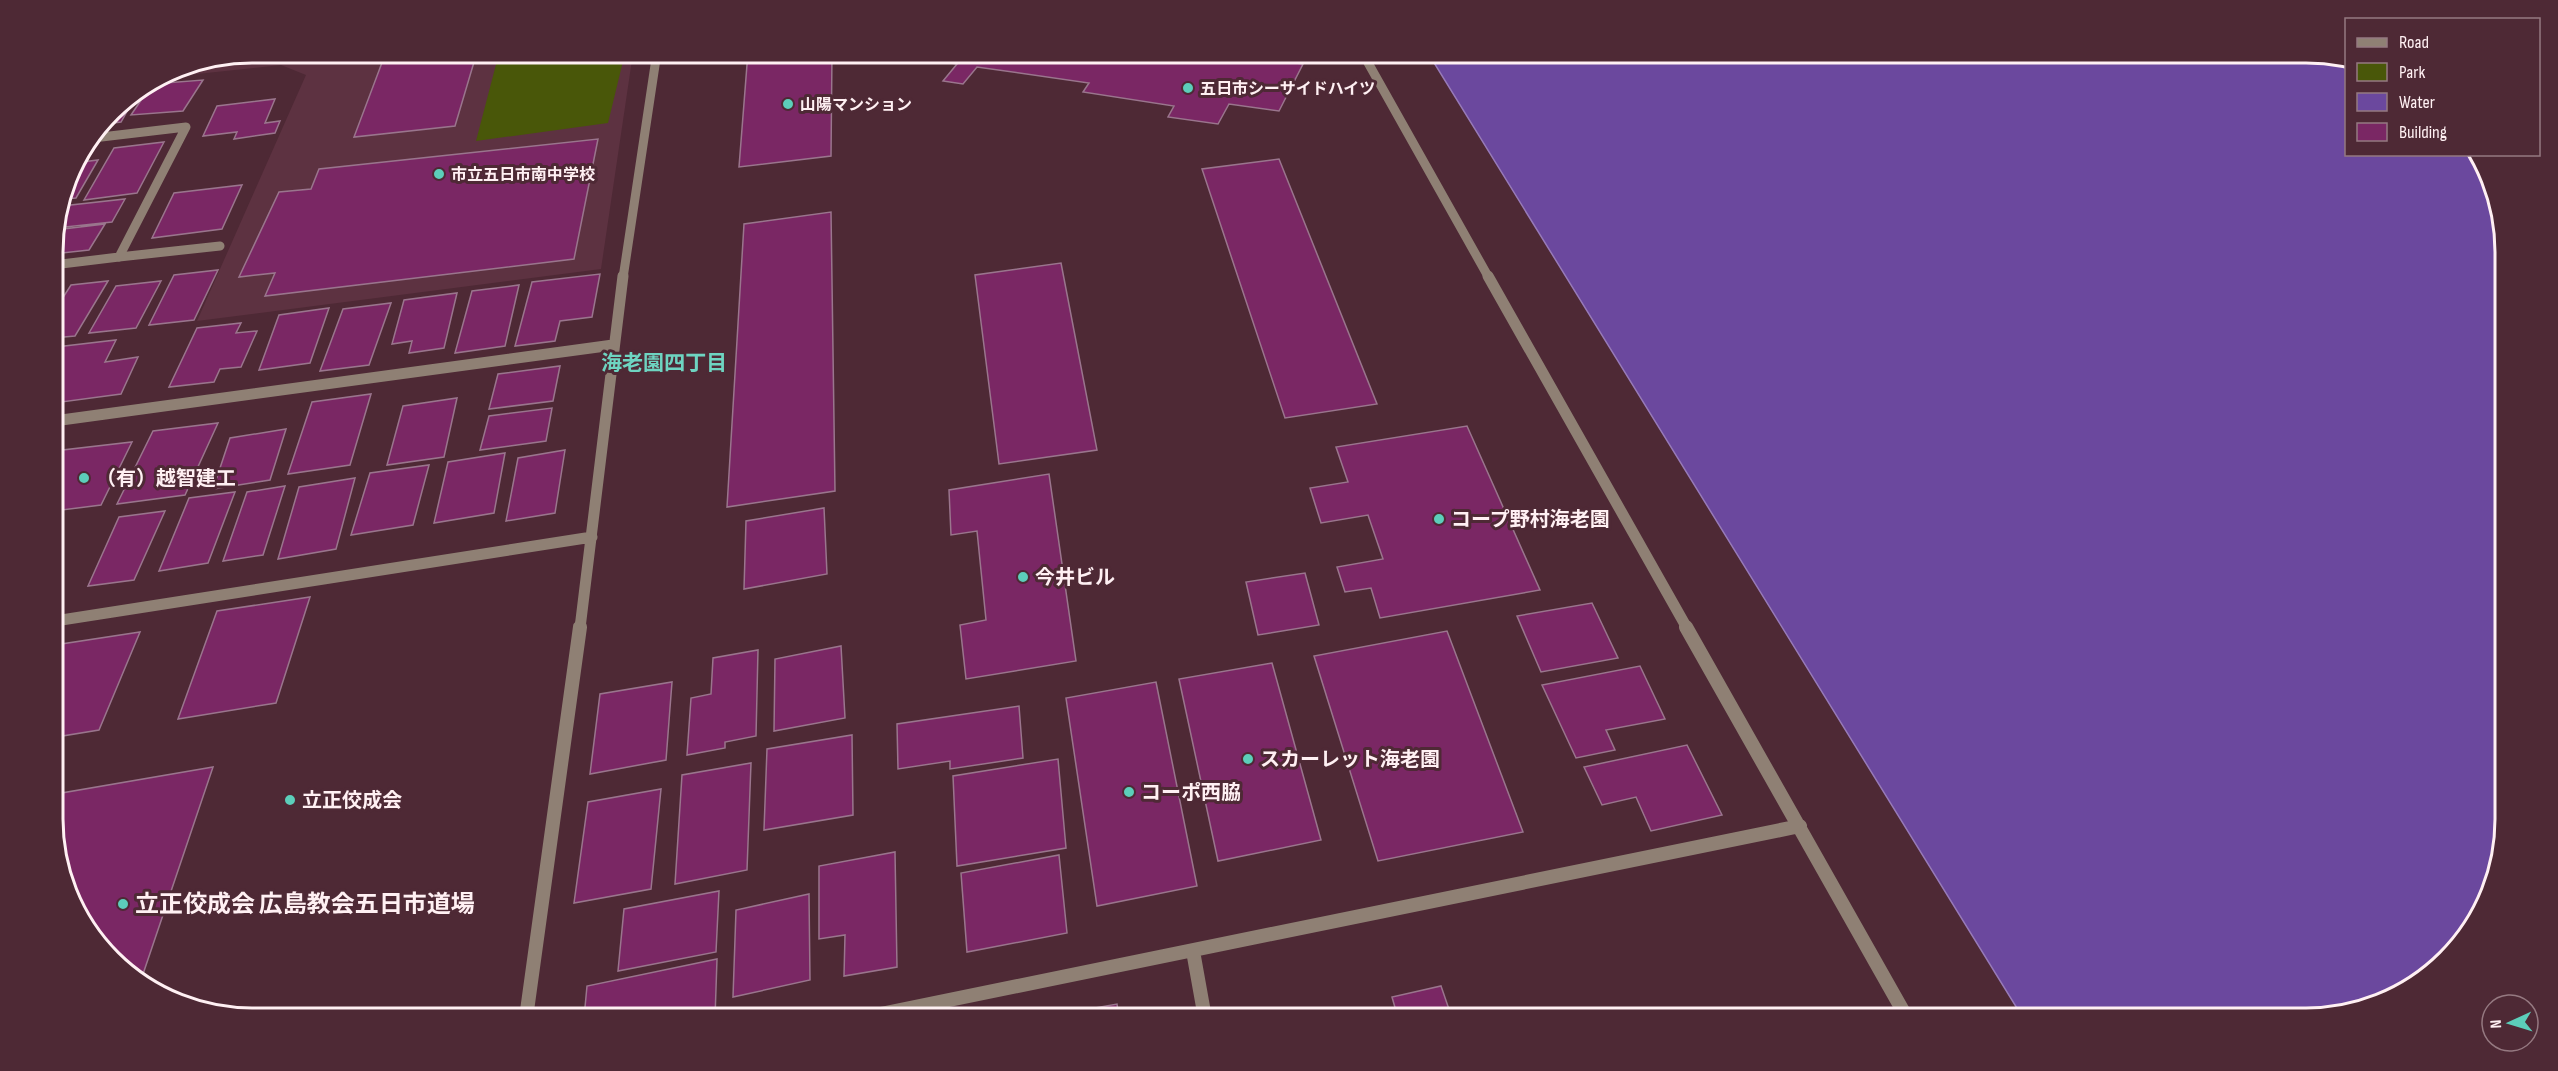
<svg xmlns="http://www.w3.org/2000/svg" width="2558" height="1071" viewBox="0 0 2558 1071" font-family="'Sofia Sans Condensed','Noto Sans JP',sans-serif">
  <rect width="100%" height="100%" fill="#4e2935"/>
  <path fill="#5d3241" d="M252 53H633L601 269 197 321 306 75 281 65 159 78 176 68Z"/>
  <path fill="#495709" d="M499 53H625L608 123 476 141Z"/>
  <path fill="#6b489e" stroke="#977ab8" stroke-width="1.5" d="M1428 53H2306L2346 59V154L2474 155 2504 226 2505 819 2495 883 2464 940 2427 977 2370 1008 2319 1018H2023Z"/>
  <path fill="#7a2764" stroke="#9a758d" stroke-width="1.5" d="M386 52H477L455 126 354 137Z
    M748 52H832L831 156 739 167Z
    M929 52H1220L1303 64 1279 111 1229 104 1218 124 1168 117 1174 106 1083 92 1089 83 977 67 963 84 943 81 957 64 924 59Z
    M203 80 183 111 131 115 152 84Z
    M138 92 121 122 104 124 120 102Z
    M275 99 265 123 280 121 275 133 234 139 237 132 203 136 217 106Z
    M598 139 574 259 265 296 275 273 239 277 279 192 311 189 319 169Z
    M164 142 137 193 84 200 114 148Z
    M1279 159 1377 404 1285 418 1202 169Z
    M98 160 76 198 64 199 74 163Z
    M242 185 222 229 152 238 174 193Z
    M125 199 112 222 56 228 62 206Z
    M831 212 835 491 727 507 744 224Z
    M105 224 89 250 53 254 55 230Z
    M1061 263 1097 450 999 464 975 275Z
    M218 270 194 320 149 325 174 275Z
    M600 274 592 317 560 321 555 341 515 346 532 282Z
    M108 281 75 336 53 338V313L71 285Z
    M161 281 136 328 89 333 116 286Z
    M519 285 505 346 455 353 472 291Z
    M457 293 444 348 409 353 412 341 392 344 404 300Z
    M391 303 369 365 320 371 343 309Z
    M329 308 310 363 259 370 279 315Z
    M241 323 236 333 257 331 241 367 220 369 214 382 169 387 197 328Z
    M116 340 105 362 138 357 121 394 54 403V351L56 347Z
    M560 366 553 401 489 409 498 374Z
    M371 394 350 465 288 474 312 402Z
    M457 398 444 457 387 465 403 406Z
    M552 408 546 441 480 450 489 416Z
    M218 423 185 495 117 504 153 431Z
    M1467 426 1540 590 1380 618 1371 588 1345 592 1337 567 1383 559 1368 515 1321 523 1310 488 1348 482 1336 447Z
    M286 429 270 480 213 489 230 438Z
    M132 442 101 505 54 511V451Z
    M565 450 555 513 506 521 518 458Z
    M505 453 494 513 434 523 448 462Z
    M429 465 413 525 351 535 370 473Z
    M1049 474 1076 661 966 679 960 625 986 620 977 531 951 535 949 490Z
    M355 478 336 549 278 559 299 487Z
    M285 486 263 555 223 561 247 492Z
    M235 492 208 563 159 571 189 498Z
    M824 508 827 574 744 589 746 521Z
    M165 511 134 580 88 586 119 517Z
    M1305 573 1319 625 1258 635 1246 582Z
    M310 597 276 703 178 719 217 611Z
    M1592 603 1618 658 1541 672 1517 616Z
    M1447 631 1523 832 1378 861 1314 656Z
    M140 632 99 730 56 737 55 645Z
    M841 646 845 718 774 731 775 659Z
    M758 650 756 736 725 742V748L687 755 691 698 711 694 713 658Z
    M1272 663 1321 840 1218 861 1179 679Z
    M1640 666 1665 719 1606 730 1615 750 1576 758 1542 685Z
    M672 682 666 760 590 774 600 694Z
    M1156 682 1197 886 1097 906 1066 698Z
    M1019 706 1023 758 950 769V761L898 769 897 724Z
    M852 735 853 815 764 830 767 749Z
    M1687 745 1722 815 1651 831 1636 797 1602 805 1584 767Z
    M1058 759 1066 848 957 866 953 776Z
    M751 763 747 870 675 884 682 775Z
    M213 767 142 977 102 950 56 858V794Z
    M661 789 651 889 574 903 588 802Z
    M895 852 897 967 844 976 845 935 819 939V866Z
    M1059 855 1067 933 967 952 961 873Z
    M719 891 716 952 618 971 624 909Z
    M809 894 810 980 733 997 736 910Z
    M717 959 715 1018H584L587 986Z
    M1441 986 1452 1018H1398L1392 997Z
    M1117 1004 1119 1018H1038Z"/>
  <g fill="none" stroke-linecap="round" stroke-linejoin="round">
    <path stroke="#8f8074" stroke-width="9" d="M119 257 220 246"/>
    <path stroke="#8f8074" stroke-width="9" d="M1362 52 1489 278
      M53 265 119 257 186 127 93 138
      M623 278 657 52"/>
    <path stroke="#8f8074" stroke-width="11" d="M1488 276 1687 628
      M54 421 613 345
      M55 621 592 537
      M580 628 623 276"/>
    <path stroke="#8f8074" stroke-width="14" d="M1686 627 1907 1018
      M1193 951 1205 1018
      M526 1018 580 627
      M861 1018 1800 826"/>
  </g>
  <g fill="#5cceba" stroke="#4e2935" stroke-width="2">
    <circle cx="1188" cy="88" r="6"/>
    <circle cx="788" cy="104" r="6"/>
    <circle cx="439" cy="174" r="6"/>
    <circle cx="84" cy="478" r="6"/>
    <circle cx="1439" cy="519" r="6"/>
    <circle cx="1023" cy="577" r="6"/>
    <circle cx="1248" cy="759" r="6"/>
    <circle cx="1129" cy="792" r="6"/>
    <circle cx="290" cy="800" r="6"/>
    <circle cx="123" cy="904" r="6"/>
  </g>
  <g text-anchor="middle" stroke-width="6" stroke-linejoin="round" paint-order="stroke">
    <g font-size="16" font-weight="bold" fill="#fff0f3" stroke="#4e2935" text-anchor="start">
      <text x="1200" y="94">五日市シーサイドハイツ</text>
      <text x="800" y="110">山陽マンション</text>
      <text x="451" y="180">市立五日市南中学校</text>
    </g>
    <g font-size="20" font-weight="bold" fill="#fff0f3" stroke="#4e2935" text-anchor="start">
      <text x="96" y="485">（有）越智建工</text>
      <text x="1451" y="526">コープ野村海老園</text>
      <text x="1035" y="584">今井ビル</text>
      <text x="1260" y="766">スカーレット海老園</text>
      <text x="1141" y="799">コーポ西脇</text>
      <text x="302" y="807">立正佼成会</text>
    </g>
    <g font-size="21" font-weight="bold" fill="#6ed4c1" stroke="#4e2935">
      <text x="664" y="370">海老園四丁目</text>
    </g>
    <g font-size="24" font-weight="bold" fill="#fff0f3" stroke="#4e2935" text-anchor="start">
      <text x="135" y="912">立正佼成会 広島教会五日市道場</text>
    </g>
  </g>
  <path d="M0 0H2558V1071H0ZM252 63H2306A189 189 0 0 1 2495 252V819A189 189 0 0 1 2306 1008H252A189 189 0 0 1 63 819V252A189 189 0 0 1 252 63Z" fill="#4e2935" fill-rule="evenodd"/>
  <path fill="none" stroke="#fff0f3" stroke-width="3" d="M252 63H2306A189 189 0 0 1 2495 252V819A189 189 0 0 1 2306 1008H252A189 189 0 0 1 63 819V252A189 189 0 0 1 252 63Z"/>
  <rect x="2345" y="18" width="195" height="138" fill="#4e2935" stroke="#957981" stroke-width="1.5"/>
  <rect x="2357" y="38" width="30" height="9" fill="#8f8074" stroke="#957981" stroke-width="1.5"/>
  <text x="2399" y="48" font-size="18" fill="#fff0f3">Road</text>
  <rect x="2357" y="63" width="30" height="18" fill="#495709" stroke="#957981" stroke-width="1.5"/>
  <text x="2399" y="78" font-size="18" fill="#fff0f3">Park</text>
  <rect x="2357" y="93" width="30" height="18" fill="#6b489e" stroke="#957981" stroke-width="1.5"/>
  <text x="2399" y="108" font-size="18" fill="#fff0f3">Water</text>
  <rect x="2357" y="123" width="30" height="18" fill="#7a2764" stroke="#957981" stroke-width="1.5"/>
  <text x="2399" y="138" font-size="18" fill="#fff0f3">Building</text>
  <g transform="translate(2510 1023) rotate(266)"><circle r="28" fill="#4e2935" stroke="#957981" stroke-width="1.5"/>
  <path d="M0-4.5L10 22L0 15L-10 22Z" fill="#5cceba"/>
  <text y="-9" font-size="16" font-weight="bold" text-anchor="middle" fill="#fff0f3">N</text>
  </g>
</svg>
